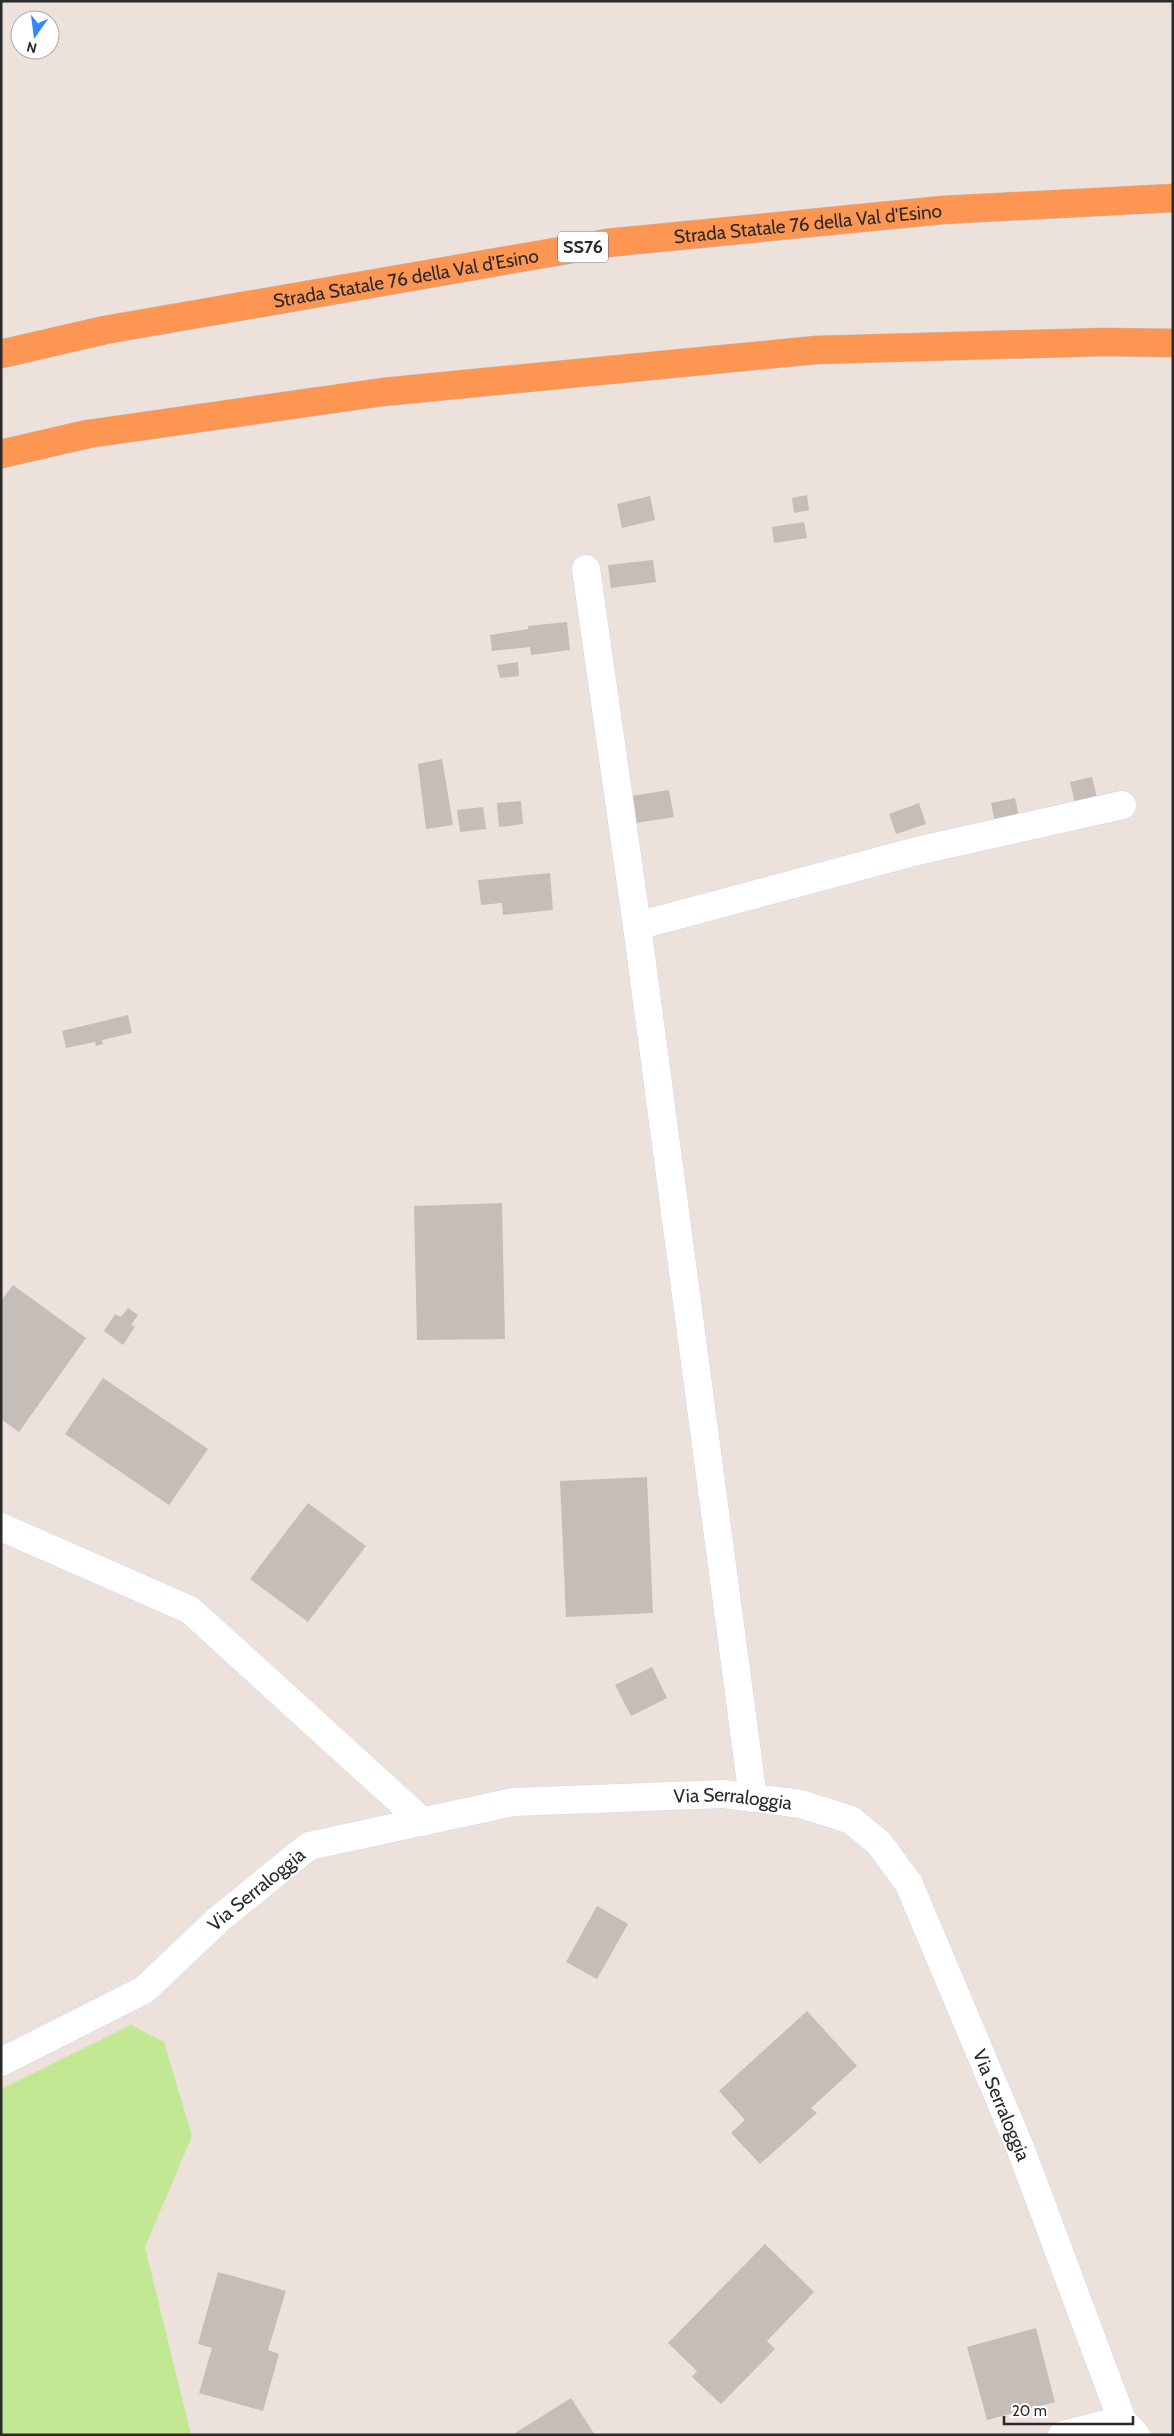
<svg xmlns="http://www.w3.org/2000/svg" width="1174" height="2436" viewBox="0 0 1174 2436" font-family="Cabin,sans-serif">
  <rect width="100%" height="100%" fill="#ede1db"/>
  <path fill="#c2e893" d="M131 2025 164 2042 192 2136 145 2247 191 2435H1V2089Z"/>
  <path fill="#c5bdb7" d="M807 495 809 510 794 513 792 498Z
    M650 496 655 520 622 528 617 504Z
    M804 522 807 538 774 543 772 527Z
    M653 560 656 582 611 588 608 565Z
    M567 622 570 650 531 655 530 647 492 651 490 635 528 629V626Z
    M518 662 519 676 500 678 497 665Z
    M442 759 453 825 426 829 418 764Z
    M1092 777 1097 798 1075 803 1070 782Z
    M669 790 674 817 636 823 631 796Z
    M1015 798 1019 817 995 822 991 803Z
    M521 801 523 824 499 827 497 803Z
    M919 803 926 824 896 834 889 814Z
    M483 807 486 829 460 832 457 810Z
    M550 873 553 910 503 915 502 903 481 905 478 880Z
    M128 1015 132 1033 102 1040 103 1044 96 1046 95 1042 66 1048 62 1031Z
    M502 1203 505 1339 417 1340 414 1206Z
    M13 1285 86 1338 19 1432 1 1419V1301Z
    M128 1308 138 1315 131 1325 135 1327 123 1345 104 1331 115 1314 121 1317Z
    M103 1378 208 1449 169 1505 65 1434Z
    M647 1477 653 1613 566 1617 560 1481Z
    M308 1503 366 1546 308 1622 250 1579Z
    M652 1667 667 1698 631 1716 615 1685Z
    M597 1906 628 1924 597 1979 566 1962Z
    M807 2011 857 2066 811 2108 817 2113 760 2164 731 2133 745 2120 719 2091Z
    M765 2244 814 2292 767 2341 775 2349 721 2404 692 2377 697 2371 668 2343Z
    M218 2272 286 2291 268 2350 279 2354 263 2411 199 2393 212 2348 198 2344Z
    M1036 2328 1055 2402 987 2420 967 2347Z
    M571 2398 595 2435H512Z"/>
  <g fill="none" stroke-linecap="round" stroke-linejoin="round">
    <defs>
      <g id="minor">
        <path d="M586 569 637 926 753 1798"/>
        <path d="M637 926 917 851 1122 805"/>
        <path d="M1 1527 190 1610 423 1822"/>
        <path id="s1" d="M1 2062 144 1990 219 1919 309 1846 513 1802 723 1794 801 1804 851 1820 879 1843 909 1884 1021 2150 1122 2420 1136 2435"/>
        <path d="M1062 2435 1122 2420"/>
      </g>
      <g id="trunk">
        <path id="s2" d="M1 354 105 330 607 243 943 210 1173 198"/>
        <path d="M1 454 88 434 383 392 816 350 1103 342 1173 343"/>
      </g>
    </defs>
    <use href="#minor" stroke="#d0d8e4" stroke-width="29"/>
    <use href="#trunk" stroke="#c3c3c3" stroke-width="29"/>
    <use href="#minor" stroke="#fff" stroke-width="28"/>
    <use href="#trunk" stroke="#fd9553" stroke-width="28"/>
  </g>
  <g text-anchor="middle" stroke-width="4" stroke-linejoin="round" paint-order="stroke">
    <rect fill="#fff" stroke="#6a6a6a" stroke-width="1" x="558" y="231.5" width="50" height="31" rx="4"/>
    <g font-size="18" font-weight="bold" fill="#2a2a2a">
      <text x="583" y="253">SS76</text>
    </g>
    <g font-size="19" fill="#2a2a2a" stroke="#fff">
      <text dy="7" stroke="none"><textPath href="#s2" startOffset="818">Strada Statale 76 della Val d'Esino</textPath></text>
      <text dy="7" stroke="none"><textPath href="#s2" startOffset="412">Strada Statale 76 della Val d'Esino</textPath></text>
      <text dy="7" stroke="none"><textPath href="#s1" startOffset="808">Via Serraloggia</textPath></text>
      <text dy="7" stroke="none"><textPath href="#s1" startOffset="311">Via Serraloggia</textPath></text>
      <text dy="7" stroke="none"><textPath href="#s1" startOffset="1256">Via Serraloggia</textPath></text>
    </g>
  </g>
  <rect width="1174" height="2436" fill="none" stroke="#2a2a2a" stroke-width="5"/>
  <g transform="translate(35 35) rotate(194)"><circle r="24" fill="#ffffff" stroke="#aaaaaa"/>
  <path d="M0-4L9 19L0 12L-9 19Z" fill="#3686ff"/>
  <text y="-8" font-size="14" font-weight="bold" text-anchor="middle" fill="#2a2a2a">N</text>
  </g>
  <path d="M1004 2416v8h129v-8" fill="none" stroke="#2a2a2a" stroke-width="2.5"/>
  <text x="1012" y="2416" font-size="15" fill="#2a2a2a" stroke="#ffffff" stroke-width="4" paint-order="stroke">20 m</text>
</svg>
